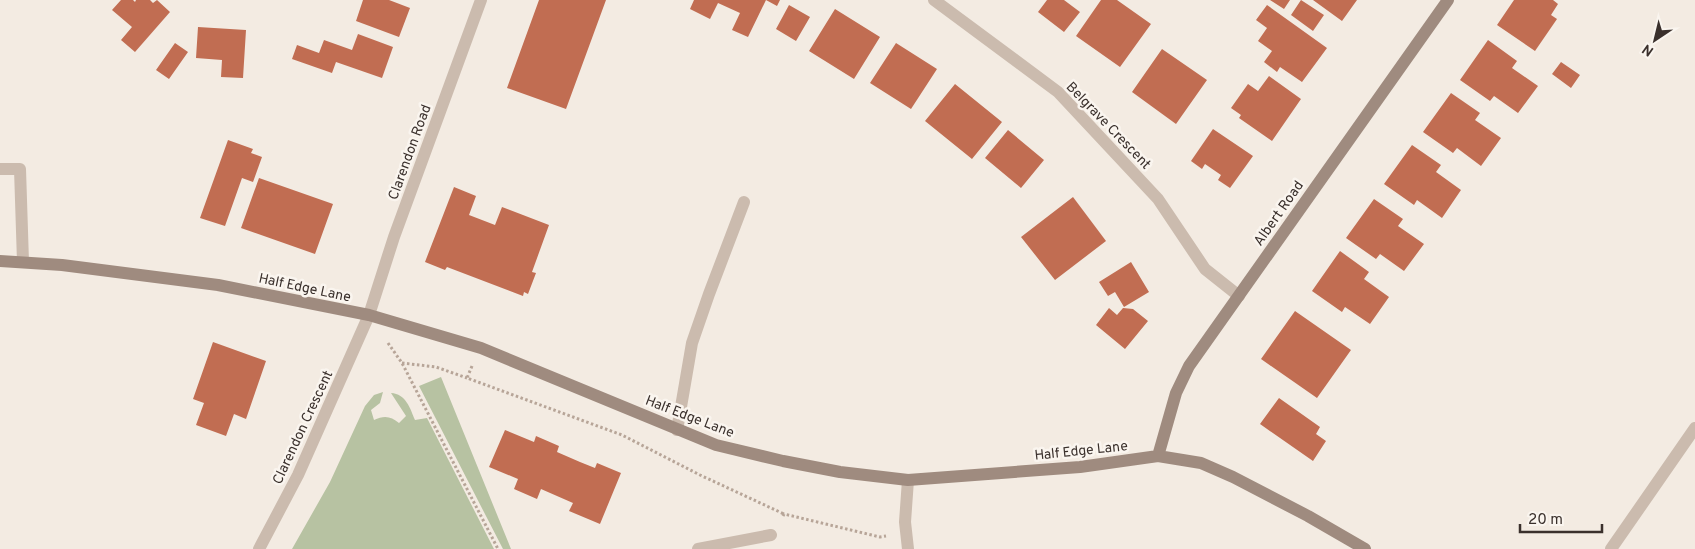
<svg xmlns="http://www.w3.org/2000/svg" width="1695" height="549" viewBox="0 0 1695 549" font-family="Overpass,sans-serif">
  <rect width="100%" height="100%" fill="#f3ebe2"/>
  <path fill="#b7c2a2" d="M441 377 511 549H503L419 386Z
    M383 392 380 403 371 410 374 420C384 415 391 416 399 423L406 416 391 393C406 394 410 408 415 420L427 418 494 549H292L330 482 365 406 374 395Z"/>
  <path fill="#c16d52" d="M121 0H133L135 2 136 0H150L153 3 157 0 170 12 135 52 121 40 132 27 112 10Z
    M363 0H389L410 8 399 37 356 21Z
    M539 0H606L566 109 507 88Z
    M694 0H780L777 6 766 0 748 37 732 30 740 13 718 3 710 19 690 9Z
    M1047 0H1064L1080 12 1064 32 1038 12Z
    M1101 0H1117L1151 24 1120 67 1076 36Z
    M1270 0H1290L1284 9Z
    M1301 0 1324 15 1313 31 1291 15Z
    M1313 0H1357L1342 21Z
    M1514 0H1553L1558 4 1551 15 1557 19 1535 51 1497 25Z
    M789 5 810 17 796 41 776 29Z
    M1267 5 1327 48 1302 82 1280 67 1277 72 1264 62 1272 51 1258 41 1267 28 1256 20Z
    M835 9 880 37 854 79 809 51Z
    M198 27 246 30 243 78 221 77 222 60 196 58Z
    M358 34 393 47 382 78 336 62 332 73 292 59 297 45 319 53 324 40 352 50Z
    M1488 40 1517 61 1512 68 1538 86 1518 113 1494 96 1490 101 1460 80Z
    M175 43 188 52 169 79 156 70Z
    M896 43 937 69 911 109 870 83Z
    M1162 49 1207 80 1176 124 1132 92Z
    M1561 62 1580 75 1571 88 1552 74Z
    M1269 76 1301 99 1272 141 1239 118 1241 115 1231 108 1248 84 1258 91Z
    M955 84 1002 122 972 159 925 121Z
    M1451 93 1480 113 1475 120 1501 138 1481 166 1457 148 1453 153 1423 132Z
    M1213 129 1253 156 1230 188 1218 180 1221 175 1205 164 1202 169 1191 161Z
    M1008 130 1044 160 1021 188 985 158Z
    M228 140 253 149 251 153 262 157 253 182 242 178 225 226 200 218Z
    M1412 145 1441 165 1436 172 1461 190 1442 218 1417 200 1414 205 1384 184Z
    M259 178 333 204 315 254 241 228Z
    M454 187 476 196 469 215 495 225 502 207 549 225 532 272 536 273 528 294 524 292 523 296 447 267 445 270 425 262Z
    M1073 197 1106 241 1055 280 1021 237Z
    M1374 199 1403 219 1398 226 1424 244 1404 271 1380 254 1376 259 1346 238Z
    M1340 251 1369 272 1364 279 1389 297 1370 324 1345 307 1342 312 1312 291Z
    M1131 262 1149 292 1124 307 1115 292 1108 296 1099 282Z
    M1109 308 1117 315 1123 308 1133 309 1148 321 1125 349 1096 325Z
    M1295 311 1351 350 1317 398 1261 359Z
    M213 342 266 361 246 419 234 414 226 436 196 425 204 403 193 399Z
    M1279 398 1320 427 1316 434 1326 441 1313 461 1260 424Z
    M505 430 534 442 536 436 559 446 557 452 580 462 595 468 597 463 621 473 600 524 569 511 573 503 541 489 537 499 514 489 518 479 489 467Z"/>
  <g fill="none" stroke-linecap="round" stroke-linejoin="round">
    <path stroke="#b7a598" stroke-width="3" stroke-dasharray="2.5 2.5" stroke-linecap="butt" d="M388 343 402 363 498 549
      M402 363 436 367 467 378
      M472 366 467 378 622 435 700 475 784 514
      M783 516 784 514 880 537 886 536"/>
    <path stroke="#cbbbae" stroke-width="12" d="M0 169H20L23 262"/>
    <path stroke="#cbbbae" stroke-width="12" d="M934 0 1058 92 1158 199 1205 269 1239 296
      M677 430 692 343 709 294 744 202
      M908 480 905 522 908 549
      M259 549 298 475 369 315 394 237 481 0
      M698 549 771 535
      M1611 549 1695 428"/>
    <path stroke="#9f8b7f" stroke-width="12" d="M0 261 62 265 218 285 369 315 481 348 716 445 783 461 840 472 908 480 1080 467 1158 456 1201 463 1233 477 1308 516 1365 549
      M1158 456 1176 393 1189 366 1448 0"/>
  </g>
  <g text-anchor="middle" stroke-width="5" stroke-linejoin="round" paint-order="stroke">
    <g font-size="14" fill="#3a302c" stroke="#faf5ef">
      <text transform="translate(1109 125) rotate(46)" y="5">Belgrave Crescent</text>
      <text transform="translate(409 152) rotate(-70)" y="5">Clarendon Road</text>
      <text transform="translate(1278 213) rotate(-55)" y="5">Albert Road</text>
      <text transform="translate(305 287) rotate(12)" y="5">Half Edge Lane</text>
      <text transform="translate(690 416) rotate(21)" y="5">Half Edge Lane</text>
      <text transform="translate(302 427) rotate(-65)" y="5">Clarendon Crescent</text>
      <text transform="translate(1081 450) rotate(-6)" y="5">Half Edge Lane</text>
    </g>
  </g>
  <g transform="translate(1655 40) rotate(215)" stroke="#faf5ef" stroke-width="4" paint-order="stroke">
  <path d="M0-4L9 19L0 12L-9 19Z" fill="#3a302c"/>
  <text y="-8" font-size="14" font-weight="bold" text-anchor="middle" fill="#3a302c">N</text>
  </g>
  <path d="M1520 524v8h82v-8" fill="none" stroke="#3a302c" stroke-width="2.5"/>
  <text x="1528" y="524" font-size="15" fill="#3a302c" stroke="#faf5ef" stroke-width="4" paint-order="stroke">20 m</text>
</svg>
